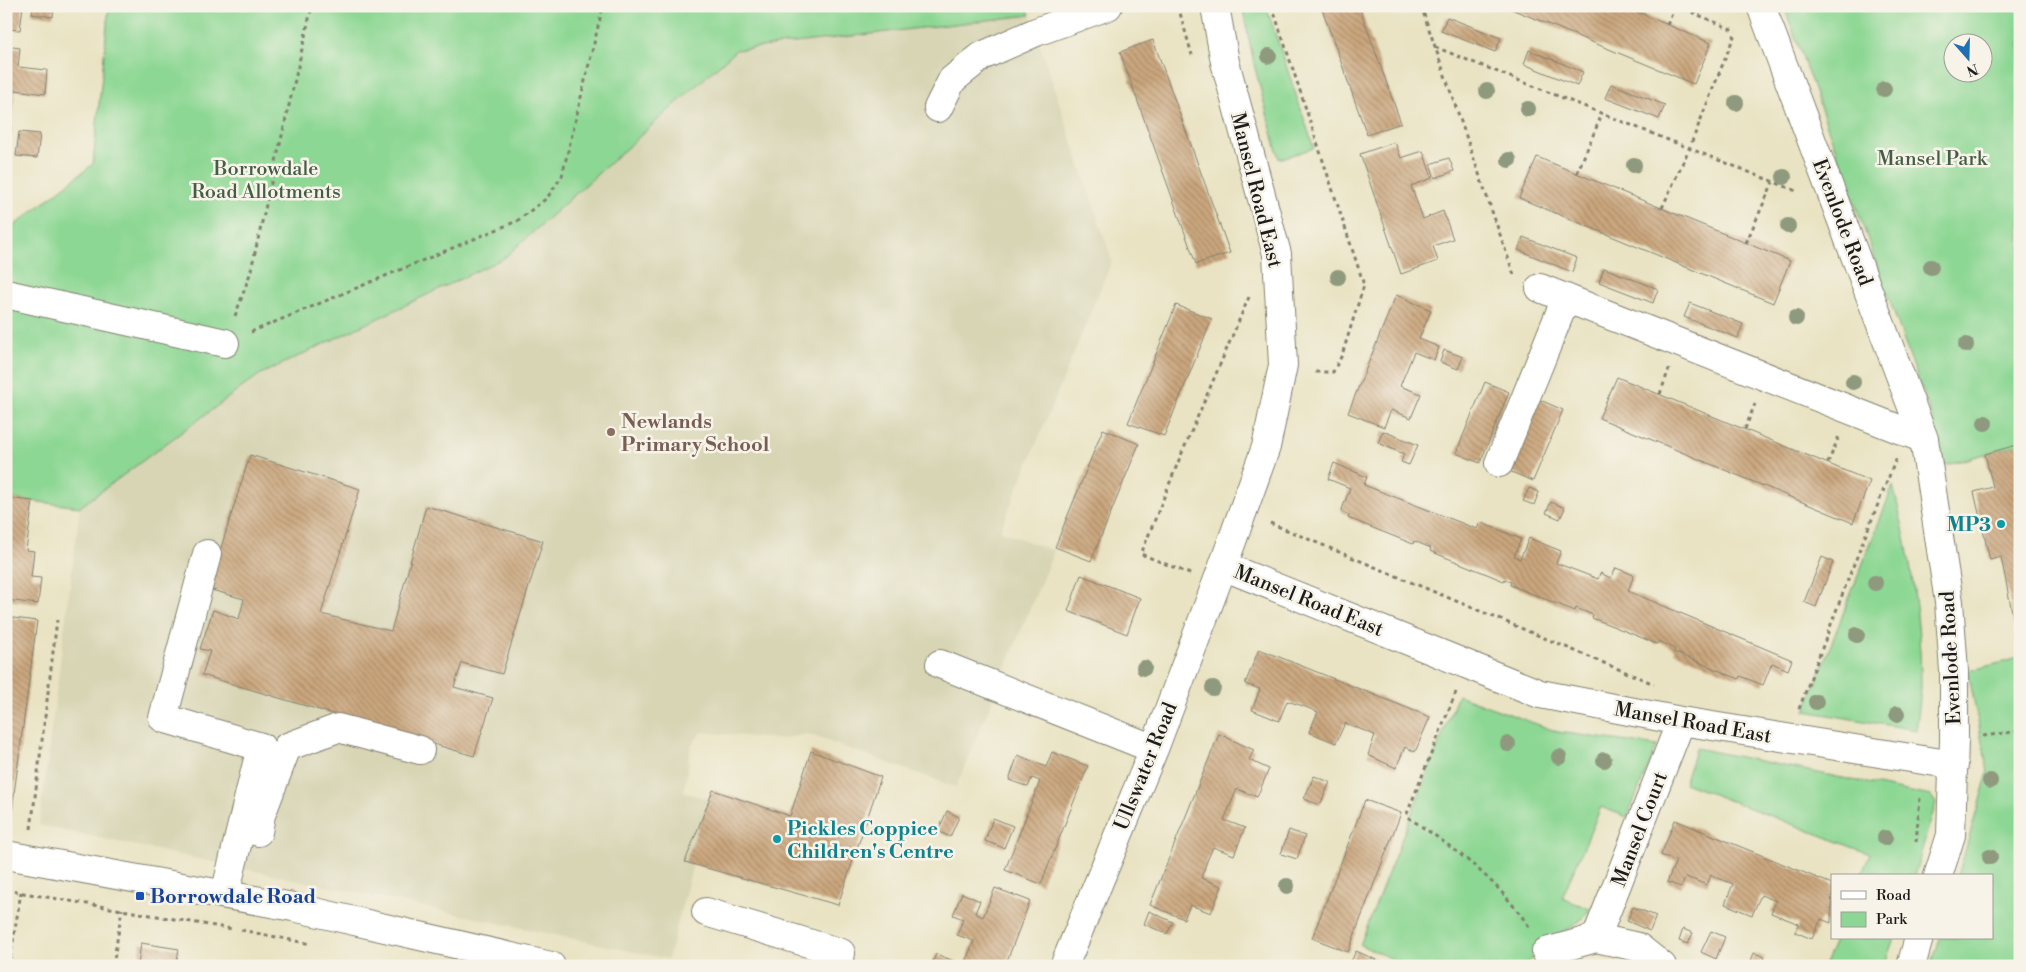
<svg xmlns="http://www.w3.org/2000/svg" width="2026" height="972" viewBox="0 0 2026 972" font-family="'Libre Bodoni',serif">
  <defs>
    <pattern id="building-back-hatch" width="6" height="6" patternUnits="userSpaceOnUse" patternTransform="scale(1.25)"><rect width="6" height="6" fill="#cba77e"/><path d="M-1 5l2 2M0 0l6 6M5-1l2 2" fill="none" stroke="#a48766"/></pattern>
  </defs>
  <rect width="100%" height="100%" fill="#f7f3e8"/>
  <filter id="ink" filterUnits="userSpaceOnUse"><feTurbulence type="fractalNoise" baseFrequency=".02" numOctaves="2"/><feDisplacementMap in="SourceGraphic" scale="10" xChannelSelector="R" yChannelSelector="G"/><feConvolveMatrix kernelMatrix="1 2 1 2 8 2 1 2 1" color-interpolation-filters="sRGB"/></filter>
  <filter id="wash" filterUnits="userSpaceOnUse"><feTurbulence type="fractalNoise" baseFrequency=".0096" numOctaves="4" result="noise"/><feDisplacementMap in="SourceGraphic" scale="20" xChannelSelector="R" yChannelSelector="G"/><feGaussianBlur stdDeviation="1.12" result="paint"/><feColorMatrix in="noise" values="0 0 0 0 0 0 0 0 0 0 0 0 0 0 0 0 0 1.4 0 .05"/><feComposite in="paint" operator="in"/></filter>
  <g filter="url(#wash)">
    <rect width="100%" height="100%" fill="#e9e3c3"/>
    <path fill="#d8d5b5" d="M1030 15 1112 261 1000 531 1054 551 956 787 807 734 779 739 702 732 691 745 684 792 710 800 668 959 39 825 80 507 259 375 504 258 736 50Z"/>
    <path fill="#8cd793" stroke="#547a58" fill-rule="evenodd" d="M109 6H1027L1030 15 736 50 504 258 259 375 80 507 6 498V232L93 164Z
      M1242 6H1266L1314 148 1279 159 1255 68Z
      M1784 6H2020V444L1939 467 1932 418ZM1954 42H1984V72H1954Z
      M1893 486C1910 552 1921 620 1921 688 1920 702 1918 717 1916 730L1805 711Z
      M2014 622H2020V966H1931L1940 938H1992V876H1958L1988 772 1968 671 2019 658Z
      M1458 695 1558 732 1657 746 1627 817 1601 807 1562 898 1590 909C1578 929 1552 937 1532 947L1536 956 1523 966H1409L1360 945Z
      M1696 748 1931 796 1936 803 1914 876H1861L1870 854 1684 783Z
      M1836 938H1894L1884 966H1824Z"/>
    <g id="blocks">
      <path fill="url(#building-back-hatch)" d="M6 6H23L20 30 6 29Z
        M33 6H54L53 17 32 14Z
        M1321 6H1359L1401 123 1367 135Z
        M1504 6H1623L1711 43 1694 84Z
        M1447 17 1501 38 1495 52 1441 31Z
        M1153 40 1230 253 1196 264 1120 52Z
        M6 46 20 48 18 67 47 70 45 94 15 90 8 163Z
        M1529 50 1583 72 1577 86 1524 64Z
        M1611 84 1665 105 1659 119 1605 98Z
        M19 132 40 134 37 158 16 156Z
        M1395 142 1401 158 1423 151 1432 178 1411 186 1423 219 1443 211 1453 239 1433 246 1438 261 1401 274 1360 154Z
        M1537 157 1790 261 1773 303 1519 198Z
        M1449 158 1454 171 1435 178 1430 164Z
        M1523 237 1577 258 1572 272 1518 250Z
        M1604 268 1658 289 1653 303 1599 282Z
        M1396 295 1431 310 1419 339 1439 347 1434 360 1414 352 1400 386 1421 394 1411 418 1391 410 1384 427 1348 413Z
        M1690 303 1743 324 1738 338 1684 317Z
        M1176 305 1212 319 1164 436 1128 423Z
        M1444 350 1463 357 1458 369 1440 362Z
        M1617 377 1870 481 1853 523 1599 418Z
        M1485 382 1509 392 1480 463 1456 453Z
        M1538 399 1563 410 1533 481 1509 471Z
        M1103 429 1139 444 1091 561 1055 547Z
        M1383 431 1418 445 1409 465 1401 462 1404 454 1378 443Z
        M2020 444V621L2014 622 2001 557 1990 560 1974 492 1993 487 1985 454Z
        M250 455 360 489 321 614 391 631 426 506 543 541 502 674 462 663 454 687 493 698 474 756 202 675 210 651 200 649 213 610 239 619 244 599 208 589Z
        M1334 463 1367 477 1364 485 1477 529 1480 522 1521 539 1514 556 1520 559 1529 538 1561 551 1556 563 1598 579 1600 573 1611 578 1616 568 1634 575 1628 591 1792 660 1788 670 1772 663 1763 685 1740 676 1739 679 1674 652 1675 649 1659 641 1657 644 1625 631 1592 618 1593 615 1576 608 1575 611 1510 585 1511 582 1505 579 1504 581 1430 551 1431 548 1414 541 1413 544 1348 518 1349 515 1341 512 1350 488 1328 479Z
        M1529 488 1539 492 1534 505 1523 501Z
        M6 498 33 501 26 550 34 551 31 577 41 578 38 604 6 600Z
        M1551 502 1565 508 1560 519 1546 513Z
        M1822 557 1833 562 1816 607 1804 602Z
        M1081 575 1140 598 1127 634 1068 611Z
        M6 617 37 621 12 809 6 808Z
        M1259 649 1430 717 1415 752 1405 747 1396 768 1368 755 1375 735 1345 723 1336 743 1309 732 1318 712 1303 706 1287 701 1279 721 1252 710 1260 689 1245 684Z
        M1219 734 1254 750 1249 760 1269 769 1257 797 1237 789 1224 820 1245 828 1234 855 1213 847 1207 861 1201 878 1222 886 1211 913 1190 905 1184 919 1150 905Z
        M811 751 881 777 838 905 685 862 713 790 790 816Z
        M1052 752 1088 766 1041 884 1005 870 1040 781 1032 778 1028 787 1009 780 1018 755 1046 767Z
        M1314 776 1330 782 1320 805 1304 799Z
        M1365 800 1401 813 1348 952 1312 938Z
        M947 811 959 817 950 837 938 831Z
        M993 818 1013 826 1004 848 985 841Z
        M1675 820 1832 884 1831 923 1821 919 1812 939 1795 932 1799 924 1771 913 1776 901 1761 895 1752 915 1725 904 1733 884 1711 875 1707 885 1686 877 1681 887 1667 882 1676 861 1661 855Z
        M1289 830 1305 836 1297 859 1281 854Z
        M995 888 1030 901 1005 966H931L936 954 964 965 974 941 957 935 963 919 953 915 962 893 980 901 975 913 983 917Z
        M1633 907 1656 916 1650 931 1627 921Z
        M1149 911 1173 922 1167 934 1144 924Z
        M1683 929 1693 933 1688 944 1679 941Z
        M1711 931 1725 937 1716 959 1701 952Z
        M141 943 179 949 176 966H138Z
        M1356 951 1390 966H1349Z
        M1754 953 1765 957 1762 966H1749Z"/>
    </g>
  </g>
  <g filter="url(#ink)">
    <use href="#blocks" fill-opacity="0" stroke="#828070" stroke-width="1"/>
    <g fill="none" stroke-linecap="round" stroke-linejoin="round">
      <defs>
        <path id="minor" d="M1761 6 1924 439 1949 602 1954 671V740L1951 835 1938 876
          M938 108 952 80 982 56 1036 32 1108 6
          M1540 288 1924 439
          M6 294 225 343
          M1499 463 1566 298
          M207 554 163 718 261 747 225 894
          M1223 566 1540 694 1681 721 1954 765
          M940 664 1154 749
          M258 832 261 815 287 747 338 728 420 750
          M6 855 293 907 551 966
          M706 912 841 953 838 966
          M1596 938 1681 721
          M1546 952 1596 938 1638 947 1662 966
          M1064 966 1154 749 1223 566 1266 447 1283 365 1277 254 1225 62 1215 6
          M1911 966 1919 938"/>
      </defs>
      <use href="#minor" stroke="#828070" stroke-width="30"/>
      <path stroke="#828070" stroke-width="3" stroke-dasharray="4 4" stroke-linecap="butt" d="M1178 6 1192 55
        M1272 6 1364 285 1342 355 1333 372H1312
        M1421 6 1514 275
        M1677 6 1736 31
        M1667 25 1675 6
        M1435 47 1799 192
        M1577 173 1602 114
        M1662 208 1689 149 1736 31
        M1746 243 1773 182
        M235 316 250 274 312 6
        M251 332 517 221 547 198 562 176 603 6
        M1660 394 1669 369
        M1745 429 1755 404
        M1828 463 1839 436
        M1270 523 1654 684
        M1190 574 1141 554 1179 460 1249 297
        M1456 692 1406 816C1456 849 1496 878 1530 928
        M1799 709 1852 569 1896 459
        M1983 736 2020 731
        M31 829 57 620
        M1916 842 1920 798
        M6 890 232 929
        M241 930 311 944
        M9 966 21 892
        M113 966 122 909"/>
      <use href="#minor" stroke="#fff" stroke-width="28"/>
    </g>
    <g fill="#8e997e">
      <circle cx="1269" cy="56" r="8"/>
      <circle cx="1884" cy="89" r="8"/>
      <circle cx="1487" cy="91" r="8"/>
      <circle cx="1736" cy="103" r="8"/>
      <circle cx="1528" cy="109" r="8"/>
      <circle cx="1509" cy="160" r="8"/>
      <circle cx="1634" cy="165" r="8"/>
      <circle cx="1784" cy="177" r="8"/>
      <circle cx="1788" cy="226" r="8"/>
      <circle cx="1931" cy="267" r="8"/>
      <circle cx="1338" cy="277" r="8"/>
      <circle cx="1796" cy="318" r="8"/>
      <circle cx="1966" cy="345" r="8"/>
      <circle cx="1853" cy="382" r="8"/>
      <circle cx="1985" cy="423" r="8"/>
      <circle cx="1875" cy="583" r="8"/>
      <circle cx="1857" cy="635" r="8"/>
      <circle cx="1144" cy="668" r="8"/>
      <circle cx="1213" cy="688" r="8"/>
      <circle cx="1816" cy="702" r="8"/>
      <circle cx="1897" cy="714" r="8"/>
      <circle cx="1508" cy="744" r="8"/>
      <circle cx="1559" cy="757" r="8"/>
      <circle cx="1604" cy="760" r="8"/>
      <circle cx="1990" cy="781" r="8"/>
      <circle cx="1885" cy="838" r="8"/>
      <circle cx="1990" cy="857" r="8"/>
      <circle cx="1287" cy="886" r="8"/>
    </g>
  </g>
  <circle fill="#8d6e63" stroke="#f7f3e8" stroke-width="2" cx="611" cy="432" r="5"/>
  <g fill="#0f9aa8" stroke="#f7f3e8" stroke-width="2">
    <circle cx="2001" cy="524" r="5"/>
    <circle cx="777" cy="839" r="5"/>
  </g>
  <rect fill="#1a4fb4" stroke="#f7f3e8" stroke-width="2" x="135" y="891" width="10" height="10" rx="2.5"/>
  <g text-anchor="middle" stroke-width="5" stroke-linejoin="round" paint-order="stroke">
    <g font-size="20" fill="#435d46" stroke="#f7f3e8">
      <text x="1932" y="165">Mansel Park</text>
      <text x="266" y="175">Borrowdale<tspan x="266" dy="23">Road Allotments</tspan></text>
    </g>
    <g font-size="20" fill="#1c1c1c" stroke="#f7f3e8">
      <text transform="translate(1257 190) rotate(76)" y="7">Mansel Road East</text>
      <text transform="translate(1843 222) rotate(69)" y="7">Evenlode Road</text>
      <text transform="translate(1309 600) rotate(22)" y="7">Mansel Road East</text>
      <text transform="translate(1950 658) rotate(-93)" y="7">Evenlode Road</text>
      <text transform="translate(1693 722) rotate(10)" y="7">Mansel Road East</text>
      <text transform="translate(1145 766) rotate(-68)" y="7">Ullswater Road</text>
      <text transform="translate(1639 829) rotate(-69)" y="7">Mansel Court</text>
    </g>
    <g font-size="20" font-weight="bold" fill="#785e54" stroke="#f7f3e8" text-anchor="start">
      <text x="621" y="428">Newlands<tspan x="621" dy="23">Primary School</tspan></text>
    </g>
    <g font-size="20" font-weight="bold" fill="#0d838f" stroke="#f7f3e8" text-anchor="end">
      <text x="1991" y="531">MP3</text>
      <text x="787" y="835" text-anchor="start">Pickles Coppice<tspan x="787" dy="23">Children's Centre</tspan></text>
    </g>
    <g font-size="20" font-weight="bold" fill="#164399" stroke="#f7f3e8" text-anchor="start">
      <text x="150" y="903">Borrowdale Road</text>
    </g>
  </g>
  <rect width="2026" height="972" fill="none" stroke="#f7f3e8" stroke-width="25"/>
  <rect x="1831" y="874" width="162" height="65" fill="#f7f3e8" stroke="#9f9d96"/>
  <rect x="1841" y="891" width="25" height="8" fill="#ffffff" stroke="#9f9d96"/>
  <text x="1876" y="900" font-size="15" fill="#1c1c1c">Road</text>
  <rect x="1841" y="912" width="25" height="15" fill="#8cd793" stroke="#9f9d96"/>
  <text x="1876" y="924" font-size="15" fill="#1c1c1c">Park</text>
  <g transform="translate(1968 58) rotate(160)"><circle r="24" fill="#f7f3e8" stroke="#9f9d96"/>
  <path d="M0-4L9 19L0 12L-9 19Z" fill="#1f6fb2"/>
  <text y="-8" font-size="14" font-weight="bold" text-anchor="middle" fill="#1c1c1c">N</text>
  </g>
</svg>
